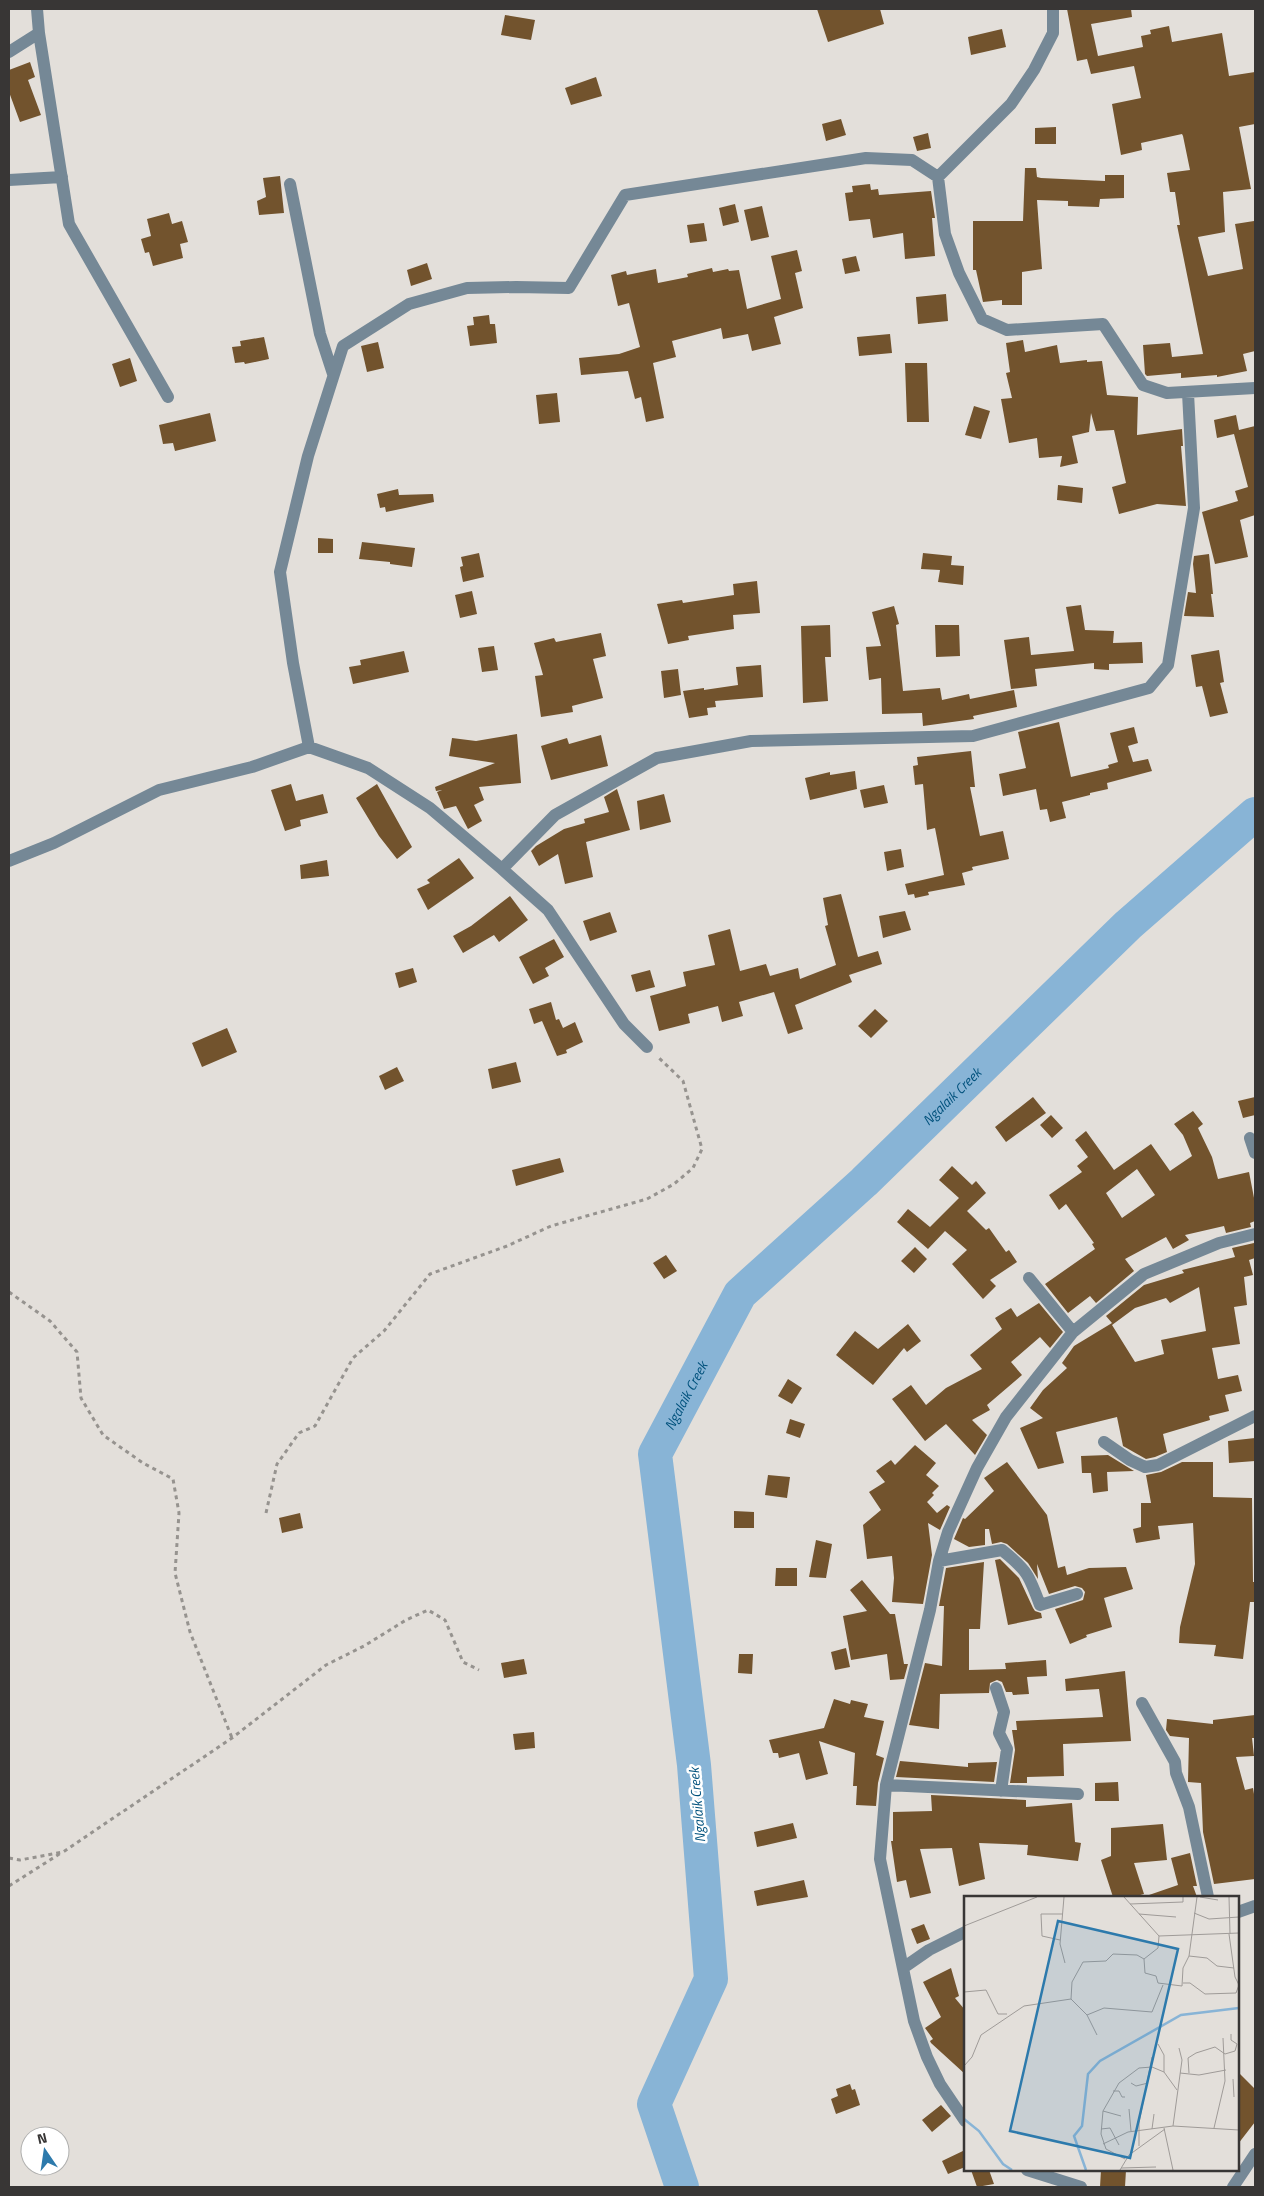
<svg xmlns="http://www.w3.org/2000/svg" width="1264" height="2196" viewBox="0 0 1264 2196" font-family="'Titillium Web',sans-serif">
  <rect width="100%" height="100%" fill="#e3dfda"/>
  <g fill="none" stroke-linecap="round" stroke-linejoin="round">
    <path stroke="#88b4d6" stroke-width="34" id="s1" d="M682 2187 654 2104 711 1979 694 1765 655 1454 740 1294 864 1182 1128 925 1255 814"/>
  </g>
  <path fill="#72532d" fill-rule="evenodd" d="M817 9H880L884 24 828 42Z
    M1067 9H1131L1132 17 1091 24 1098 56 1143 47 1141 36 1151 34 1150 30 1169 26 1172 42 1222 33 1229 76 1255 72V124L1239 127 1251 189 1223 192 1225 232 1198 237 1208 276 1243 269 1235 224 1254 221 1255 351 1243 354 1247 371 1217 377V375L1181 378V373L1147 376 1145 374 1143 345 1170 343 1172 357 1203 354 1177 225H1180L1175 192H1170L1167 173 1190 170 1183 136 1182 134 1141 143 1142 150 1121 155 1112 104 1141 98 1134 66 1091 74 1087 59 1077 61Z
    M505 15 535 20 531 40 501 35Z
    M1002 29 1006 47 971 55 968 37Z
    M30 62 35 77 28 80 41 115 20 122 9 92V70Z
    M596 77 602 96 571 105 565 88Z
    M841 119 846 135 826 141 822 124Z
    M1056 127V144H1035V128Z
    M928 133 931 148 917 151 913 137Z
    M1025 168H1036L1037 177 1041 178 1105 181V175H1124V198L1100 199 1099 207 1068 206V201L1037 200 1042 269 1022 272V305H1002V300L983 302 976 270H973V221H1023Z
    M280 176 284 213 259 215 257 201 266 197 263 178Z
    M870 184 871 190 878 189 879 195 931 191 935 218H932L935 256 905 259 903 233 873 238 870 219 849 221 845 193 853 192 852 186Z
    M735 204 739 222 723 226 719 208Z
    M762 206 769 237 751 241 744 210Z
    M169 213 172 224 182 221 188 242 180 244 183 258 153 266 149 252 145 253 141 239 151 236 147 219Z
    M704 223 707 241 690 243 687 225Z
    M797 250 802 271 795 273 803 308 774 317 781 344 752 351 748 334 723 339 721 328 672 341 676 357 653 363 664 418 646 422 641 397 635 399 628 371 581 375 579 358 619 354 640 347 629 303 618 306 611 275 626 271 627 275 656 269 658 283 688 277 687 274 712 268 713 272 728 269 729 271 739 270 747 309 781 299 771 256Z
    M856 256 860 271 845 274 842 259Z
    M427 263 432 279 411 286 407 270Z
    M946 294 948 321 918 324 916 297Z
    M489 315 490 324H495L497 343 470 346 467 326 474 325 473 317Z
    M890 334 892 353 859 356 857 337Z
    M264 337 269 359 245 364 244 362 235 363 232 347 241 346 240 341Z
    M1023 340 1025 352 1057 345 1060 363 1087 360V362L1102 361 1107 395 1138 397 1137 435 1182 429 1183 446H1181L1186 506 1157 504 1119 514 1112 487 1126 483 1114 430 1096 431 1091 413 1089 432 1072 436 1078 463 1060 467 1062 456 1039 458 1037 438 1009 443 1001 399 1012 398 1006 373 1010 372 1006 343Z
    M378 342 384 368 367 372 361 346Z
    M130 358 137 381 120 387 112 364Z
    M905 363H927L929 422H907Z
    M557 393 560 422 539 424 536 395Z
    M974 406 990 411 981 439 965 435Z
    M210 413 216 441 175 451 173 443 163 444 159 425Z
    M1236 415 1239 430 1255 426V515L1240 520 1248 557 1215 564 1202 512 1238 501 1235 491 1248 487 1234 434 1217 438 1214 420Z
    M1058 485 1083 488 1082 503 1057 500Z
    M398 489 399 495 433 494 434 502 386 512 385 507 380 508 377 494Z
    M318 538 333 539V553H318Z
    M362 542 415 548 412 567 390 564V562L359 559Z
    M479 553 484 577 463 582 460 567 463 566 461 557Z
    M923 553 952 556 951 565 964 566 963 585 938 582 940 570 921 569Z
    M1209 554 1213 594H1211L1214 617 1184 616 1188 592 1196 593 1193 564 1194 556Z
    M757 581 760 613 733 615 734 629 688 636 689 640 668 644 657 604 682 600 683 603 734 595 733 584Z
    M472 591 477 614 460 618 455 595Z
    M1081 605 1085 630 1114 631 1113 643 1142 642 1143 663 1109 664V670L1094 669V663L1035 669 1037 686 1011 689 1004 640 1029 637 1031 655 1074 651 1066 607Z
    M894 606 899 624 896 625 903 691 940 688 942 700 969 694 970 699 1014 690 1017 707 973 716 974 719 923 726 922 713 882 714 881 678 869 680 866 647 881 646 872 612Z
    M830 625 831 657H825L828 701 803 703 801 626Z
    M935 625H959L960 656 936 657Z
    M601 633 606 656 593 659 603 698 572 706 573 712 541 717 535 676 543 675 534 643 554 638 556 642Z
    M494 646 498 670 482 672 478 648Z
    M1219 650 1224 682 1220 683 1228 713 1210 717 1202 686 1196 687 1191 655Z
    M404 651 409 672 353 684 349 667 361 665 360 660Z
    M761 665 763 697 715 701 716 707 707 708 708 715 689 718 683 691 704 688V690L738 685 736 667Z
    M678 669 681 695 664 698 661 671Z
    M1059 722 1071 777 1109 768 1108 765 1118 762 1110 733 1134 727 1138 743 1128 746 1133 762 1148 759 1152 771 1107 783 1108 789 1090 793V795L1062 802 1066 818 1050 822 1047 809 1040 810 1036 789 1003 796 999 774 1026 768 1018 732Z
    M517 734 521 783 479 787 484 800 474 805 482 821 468 829 456 806 444 809 437 792 442 790 436 791 435 787 495 763 449 756 452 738 476 741Z
    M601 735 608 766 551 780 541 746 567 738 569 744Z
    M971 751 975 787H970L980 836 1003 831 1009 859 972 867 973 870 962 873 965 885 928 892 929 895 915 898 914 894 908 895 905 884 944 875 935 828 927 830 923 784 915 785 913 766 918 765 917 757Z
    M855 771 857 789 810 800 805 778 830 772V775Z
    M291 784 296 801 323 794 328 813 300 820 301 826 285 831 271 790Z
    M377 784 412 847 397 859 379 836 356 798Z
    M884 785 888 803 864 808 860 790Z
    M617 789 630 830 586 842 593 877 565 884 558 854 539 866 531 851 536 846 564 829 585 823 584 819 609 812 604 797Z
    M664 794 671 822 640 830 637 801Z
    M901 849 904 867 887 871 884 852Z
    M459 858 474 878 428 910 417 889 430 883 427 880Z
    M327 860 329 876 301 879 300 865Z
    M841 894 858 957 878 951 882 964 849 975 852 982 795 1005 803 1029 788 1034 774 992 739 1002 743 1016 722 1022 718 1006 688 1014 690 1023 659 1031 650 996 686 986 683 972 715 965 708 935 730 929 740 971 766 964 770 976 798 968 800 979 836 965 825 926 828 925 823 898Z
    M510 896 528 920 499 942 494 935 463 953 453 936 471 926Z
    M905 911 911 930 883 938 879 916Z
    M610 912 617 932 590 941 583 921Z
    M554 939 564 957 545 968 549 976 533 984 519 957Z
    M413 968 417 982 399 988 395 973Z
    M650 970 655 987 636 992 631 975Z
    M551 1002 556 1020 559 1019 563 1028 575 1022 583 1042 566 1050 567 1053 557 1056 542 1021 534 1024 529 1009Z
    M875 1009 888 1021 871 1038 858 1026Z
    M227 1028 237 1052 202 1067 192 1043Z
    M516 1062 521 1082 492 1089 488 1069Z
    M397 1067 404 1081 385 1090 379 1076Z
    M1033 1097 1046 1113 1006 1142 995 1127Z
    M1255 1097V1115L1243 1118 1238 1101Z
    M1193 1111 1203 1124 1198 1128 1212 1157 1218 1179 1249 1172 1255 1203V1221L1250 1223 1251 1227 1226 1233 1224 1226 1185 1235 1189 1240 1173 1249 1166 1237 1125 1259 1134 1271 1096 1303 1090 1296 1068 1313 1045 1284 1095 1249 1092 1244 1094 1243 1066 1204 1059 1210 1049 1195 1082 1172 1077 1166 1088 1157 1075 1140 1086 1131 1114 1170 1151 1144 1170 1171 1192 1156 1183 1135 1174 1124ZM1137 1169 1155 1195 1122 1218 1106 1193Z
    M1051 1115 1063 1128 1052 1138 1040 1125Z
    M560 1158 564 1172 516 1186 512 1170Z
    M952 1166 972 1185 976 1181 986 1193 967 1211 986 1230 989 1228 1006 1252 1009 1250 1017 1262 990 1280 996 1286 983 1299 952 1264 967 1250 945 1231 928 1249 897 1222 908 1209 930 1227 959 1198 939 1180Z
    M1254 1243 1255 1258 1249 1260 1253 1275 1244 1277 1247 1305 1234 1307 1240 1344 1212 1348 1218 1379 1238 1375 1242 1391 1225 1395 1229 1411 1209 1416 1210 1420 1163 1434 1167 1452 1155 1457 1146 1459 1123 1446 1117 1417 1056 1432 1064 1463 1038 1469 1020 1428 1043 1418 1030 1408 1043 1390 1067 1368 1062 1363 1074 1346 1112 1323 1106 1316 1144 1285 1184 1273 1182 1270 1235 1257 1232 1248ZM1199 1287 1206 1331 1161 1340 1164 1354 1135 1362 1112 1325 1135 1308 1166 1298 1170 1303Z
    M915 1247 927 1259 914 1273 901 1261Z
    M666 1255 677 1271 664 1279 653 1263Z
    M1039 1303 1063 1332 1050 1348 1040 1337 1011 1362 1022 1375 987 1405 990 1410 972 1420 987 1435 975 1455 946 1424 925 1441 892 1399 911 1385 926 1405 946 1388 982 1369 970 1355 1002 1329 995 1318 1011 1308 1017 1317Z
    M908 1324 921 1341 907 1352 904 1348 873 1385 836 1355 855 1331 878 1349Z
    M788 1379 802 1388 792 1404 778 1396Z
    M790 1419 805 1424 800 1438 786 1433Z
    M1255 1438V1461L1229 1463 1228 1441Z
    M915 1445 936 1463 926 1475 939 1486 932 1493 934 1495 927 1502 937 1513 947 1505 950 1507 940 1530 928 1523 932 1555 923 1604 892 1602 894 1578 892 1556 867 1559 863 1525 881 1510 869 1492 885 1482 876 1471 891 1460 895 1465Z
    M1108 1455 1134 1471 1107 1472 1108 1491 1093 1493 1091 1473H1082L1081 1456Z
    M1007 1462 1047 1515 1058 1568 1065 1566 1067 1575 1089 1568 1126 1567 1133 1589 1104 1598 1112 1627 1086 1635 1087 1637 1070 1644 1055 1609 1083 1600 1085 1592 1082 1588 1075 1586 1049 1594 1037 1564 1038 1579 1028 1563 1007 1544 1001 1542 992 1544 989 1529H985V1545L969 1547 954 1539 963 1518 965 1519 994 1491 984 1478Z
    M1182 1462H1213V1497L1252 1498 1253 1582H1255V1602H1250L1243 1659 1214 1656 1216 1645 1179 1643 1180 1627 1195 1564 1193 1523 1158 1526 1160 1539 1136 1543 1133 1529 1141 1527V1503H1151L1146 1475 1161 1472Z
    M768 1475 790 1477 787 1498 765 1495Z
    M734 1511 754 1512V1528H734Z
    M300 1513 303 1528 282 1533 279 1518Z
    M816 1540 832 1544 826 1578 809 1577Z
    M1000 1559 1019 1578 1033 1608 1035 1611 1041 1613 1042 1618 1008 1625 995 1560Z
    M984 1562 980 1629H969V1670L1006 1669 1005 1663 1046 1660 1047 1676 1027 1677 1029 1694 1013 1695 1012 1692H1006L1002 1682 997 1680 990 1683 989 1693 940 1694 939 1729 909 1725 925 1663 942 1666 944 1606H939L946 1568Z
    M776 1568H797V1586H775Z
    M862 1580 890 1614H895L904 1664H908L904 1679 890 1680 887 1654 851 1660 843 1616 867 1611 850 1590Z
    M846 1648 850 1667 835 1670 831 1652Z
    M739 1654H753L752 1674 738 1673Z
    M524 1659 527 1674 504 1678 501 1663Z
    M1125 1671 1131 1741 1063 1744 1064 1776 1027 1777V1783H1010L1015 1750 1012 1730H1017L1016 1721 1103 1717 1099 1689 1066 1691 1065 1679Z
    M834 1699 850 1704 851 1700 868 1704 864 1717 884 1721 876 1755 884 1758 878 1783 876 1806 856 1805 857 1786H853L855 1753 819 1741 828 1774 806 1780 799 1753 779 1758 778 1753H773L769 1740 824 1728Z
    M1255 1715V1738H1252L1254 1756 1236 1757 1245 1790 1253 1788 1255 1800V1879L1214 1884 1203 1832 1201 1783 1188 1782 1189 1738 1170 1736 1166 1730 1167 1719 1213 1724V1720Z
    M534 1732 535 1748 515 1750 513 1734Z
    M900 1761 968 1767V1763L997 1762 994 1782 896 1777Z
    M1118 1782 1119 1801H1095V1783Z
    M931 1795 1026 1800V1807L1072 1803 1075 1842 1081 1843 1078 1861 1027 1855 1028 1845 979 1843 985 1879 959 1886 952 1848 920 1849 931 1893 910 1898 906 1880 897 1882 891 1841H893V1812L932 1811Z
    M793 1823 797 1838 757 1847 754 1832Z
    M1163 1824 1167 1860 1134 1863 1144 1894 1133 1897H1113L1101 1860 1111 1856V1828Z
    M1190 1853 1197 1886H1193L1197 1897H1149V1895L1178 1885 1171 1858Z
    M804 1880 808 1897 757 1906 754 1891Z
    M924 1924 930 1939 917 1944 911 1929Z
    M951 1968 959 1996 955 1998 965 2010V2074L931 2043 930 2041 933 2039 925 2028 941 2017 923 1982Z
    M1238 2072 1255 2089V2122L1238 2144Z
    M850 2084 852 2090 855 2089 860 2105 836 2114 831 2099 838 2096 836 2089Z
    M941 2105 951 2116 932 2132 922 2120Z
    M965 2150V2167L948 2174 942 2161Z
    M971 2170H989L994 2184 977 2187Z
    M1101 2170H1126L1125 2187H1100Z"/>
  <g fill="none" stroke-linecap="round" stroke-linejoin="round">
    <path stroke="#96938f" stroke-width="3" stroke-dasharray="4 4" stroke-linecap="butt" d="M9 1292 50 1321 77 1352 81 1398 103 1435 143 1463 173 1479 179 1513 175 1573 190 1632 232 1738
      M266 1513 277 1464 299 1433 315 1426 353 1358 384 1331 430 1274 507 1246 551 1226 647 1199 674 1184 693 1168 702 1149 683 1081 658 1057
      M9 1858 20 1860 63 1852 232 1738 326 1665 364 1646 406 1620 428 1610 445 1620 463 1662 479 1670
      M9 1886 61 1853"/>
    <path stroke="#758896" stroke-width="12" d="M37 9 39 33 69 224 168 397
      M9 52 39 33
      M938 177 1011 104 1034 70 1053 33V9
      M9 180 62 177
      M290 184 320 334 333 374
      M309 747 293 663 280 572 308 456 343 346 409 304 467 288 516 287 569 288 625 195 866 158 912 160 938 177 945 234 959 273 982 319 1007 330 1103 324 1143 385 1167 393 1255 388
      M9 861 54 843 159 790 252 767 309 747 368 768 430 808 502 869 555 815 657 758 751 741 973 736 1149 688 1168 665 1194 508 1188 393
      M502 869 548 910 624 1024 647 1047
      M1250 1138 1255 1153
      M1029 1278 1073 1332
      M1104 1442 1130 1460 1145 1467 1158 1465 1255 1416
      M939 1561 1002 1550C1027 1570 1029 1575 1040 1605L1077 1594
      M996 1688 1004 1712 999 1733 1007 1749 1001 1791
      M1142 1703 1175 1762 1176 1773 1189 1807 1208 1897
      M886 1785 1078 1794
      M1238 1912 1255 1906
      M903 1968 929 1950 965 1932
      M965 2121 940 2084 927 2057 914 2021 880 1859 886 1785 930 1610 939 1561 948 1532 977 1468 1006 1417 1073 1332 1144 1274 1219 1243 1255 1234
      M1027 2170 1081 2187
      M1233 2187 1255 2154"/>
  </g>
  <g text-anchor="middle" stroke-width="5" stroke-linejoin="round" paint-order="stroke">
    <g font-size="14" font-style="italic" fill="#00517c" stroke="#fff">
      <text dy="5" stroke="none"><textPath href="#s1" startOffset="1224">Ngalaik Creek</textPath></text>
      <text dy="5" stroke="none"><textPath href="#s1" startOffset="819">Ngalaik Creek</textPath></text>
      <text transform="translate(697 1805) rotate(-95)" y="5">Ngalaik Creek</text>
    </g>
  </g>
  <g transform="translate(964 1896)">
    <rect width="275" height="275" fill="#e3dfda"/>
    <path fill="none" stroke="#88b4d6" stroke-width="2.5" d="M0 223 15 235 39 268 48 274M122 274 110 240 118 230 124 178 136 165 217 119 275 112"/>
    <path fill="none" stroke="#9f9b98" stroke-width="1" d="M100 1 96 48 101 67M160 1 195 40 194 52 180 63M233 1 225 60 243 62 253 70 270 72M236 1 254 4M265 1 266 38M166 8 219 6V1M230 17 245 23 275 21M175 18 212 21M0 30 73 1M265 38 271 81 275 89M195 40 275 37M96 44 78 40 77 18H99M219 87H226L241 98 272 97 275 89M0 96 22 94 34 118H43M107 103 108 86 119 66 142 65 149 58 173 59 180 63 181 77 192 80 194 87 218 90 219 72 225 60M123 119 133 139M194 148 200 159V176M0 170 8 161 17 139 60 110 107 103 123 119 140 112 188 116 199 89M216 177 235 179 262 174M225 177 224 162 232 157 251 151 261 158 271 155 273 148 267 144V138M269 183 270 201M167 187 172 190 184 187M149 195H155L158 201H161M165 213 167 235M139 215 157 220M209 230 218 164 215 152M200 232 209 274M250 232 261 185 259 142M137 233 146 232 155 249M188 233 190 218M139 248 164 236 209 230 275 234M175 250V227L188 161M161 263 142 253 137 238 139 215 155 187 175 172 188 171 200 176 213 194M157 272 192 271M156 274 165 259 201 233"/>
    <path fill="#2d7aac" fill-opacity="0.15" stroke="#2d7aac" stroke-width="2.5" d="M94 25 214 53 166 262 46 235Z"/>
    <rect width="275" height="275" fill="none" stroke="#383635" stroke-width="2.5"/>
  </g>
  <rect width="1264" height="2196" fill="none" stroke="#383635" stroke-width="20"/>
  <g transform="translate(45 2151) rotate(347)"><circle r="24" fill="#ffffff" stroke="#afafae"/>
  <path d="M0-4L9 19L0 12L-9 19Z" fill="#2d7aac"/>
  <text y="-8" font-size="14" font-weight="bold" text-anchor="middle" fill="#383635">N</text>
  </g>
</svg>
